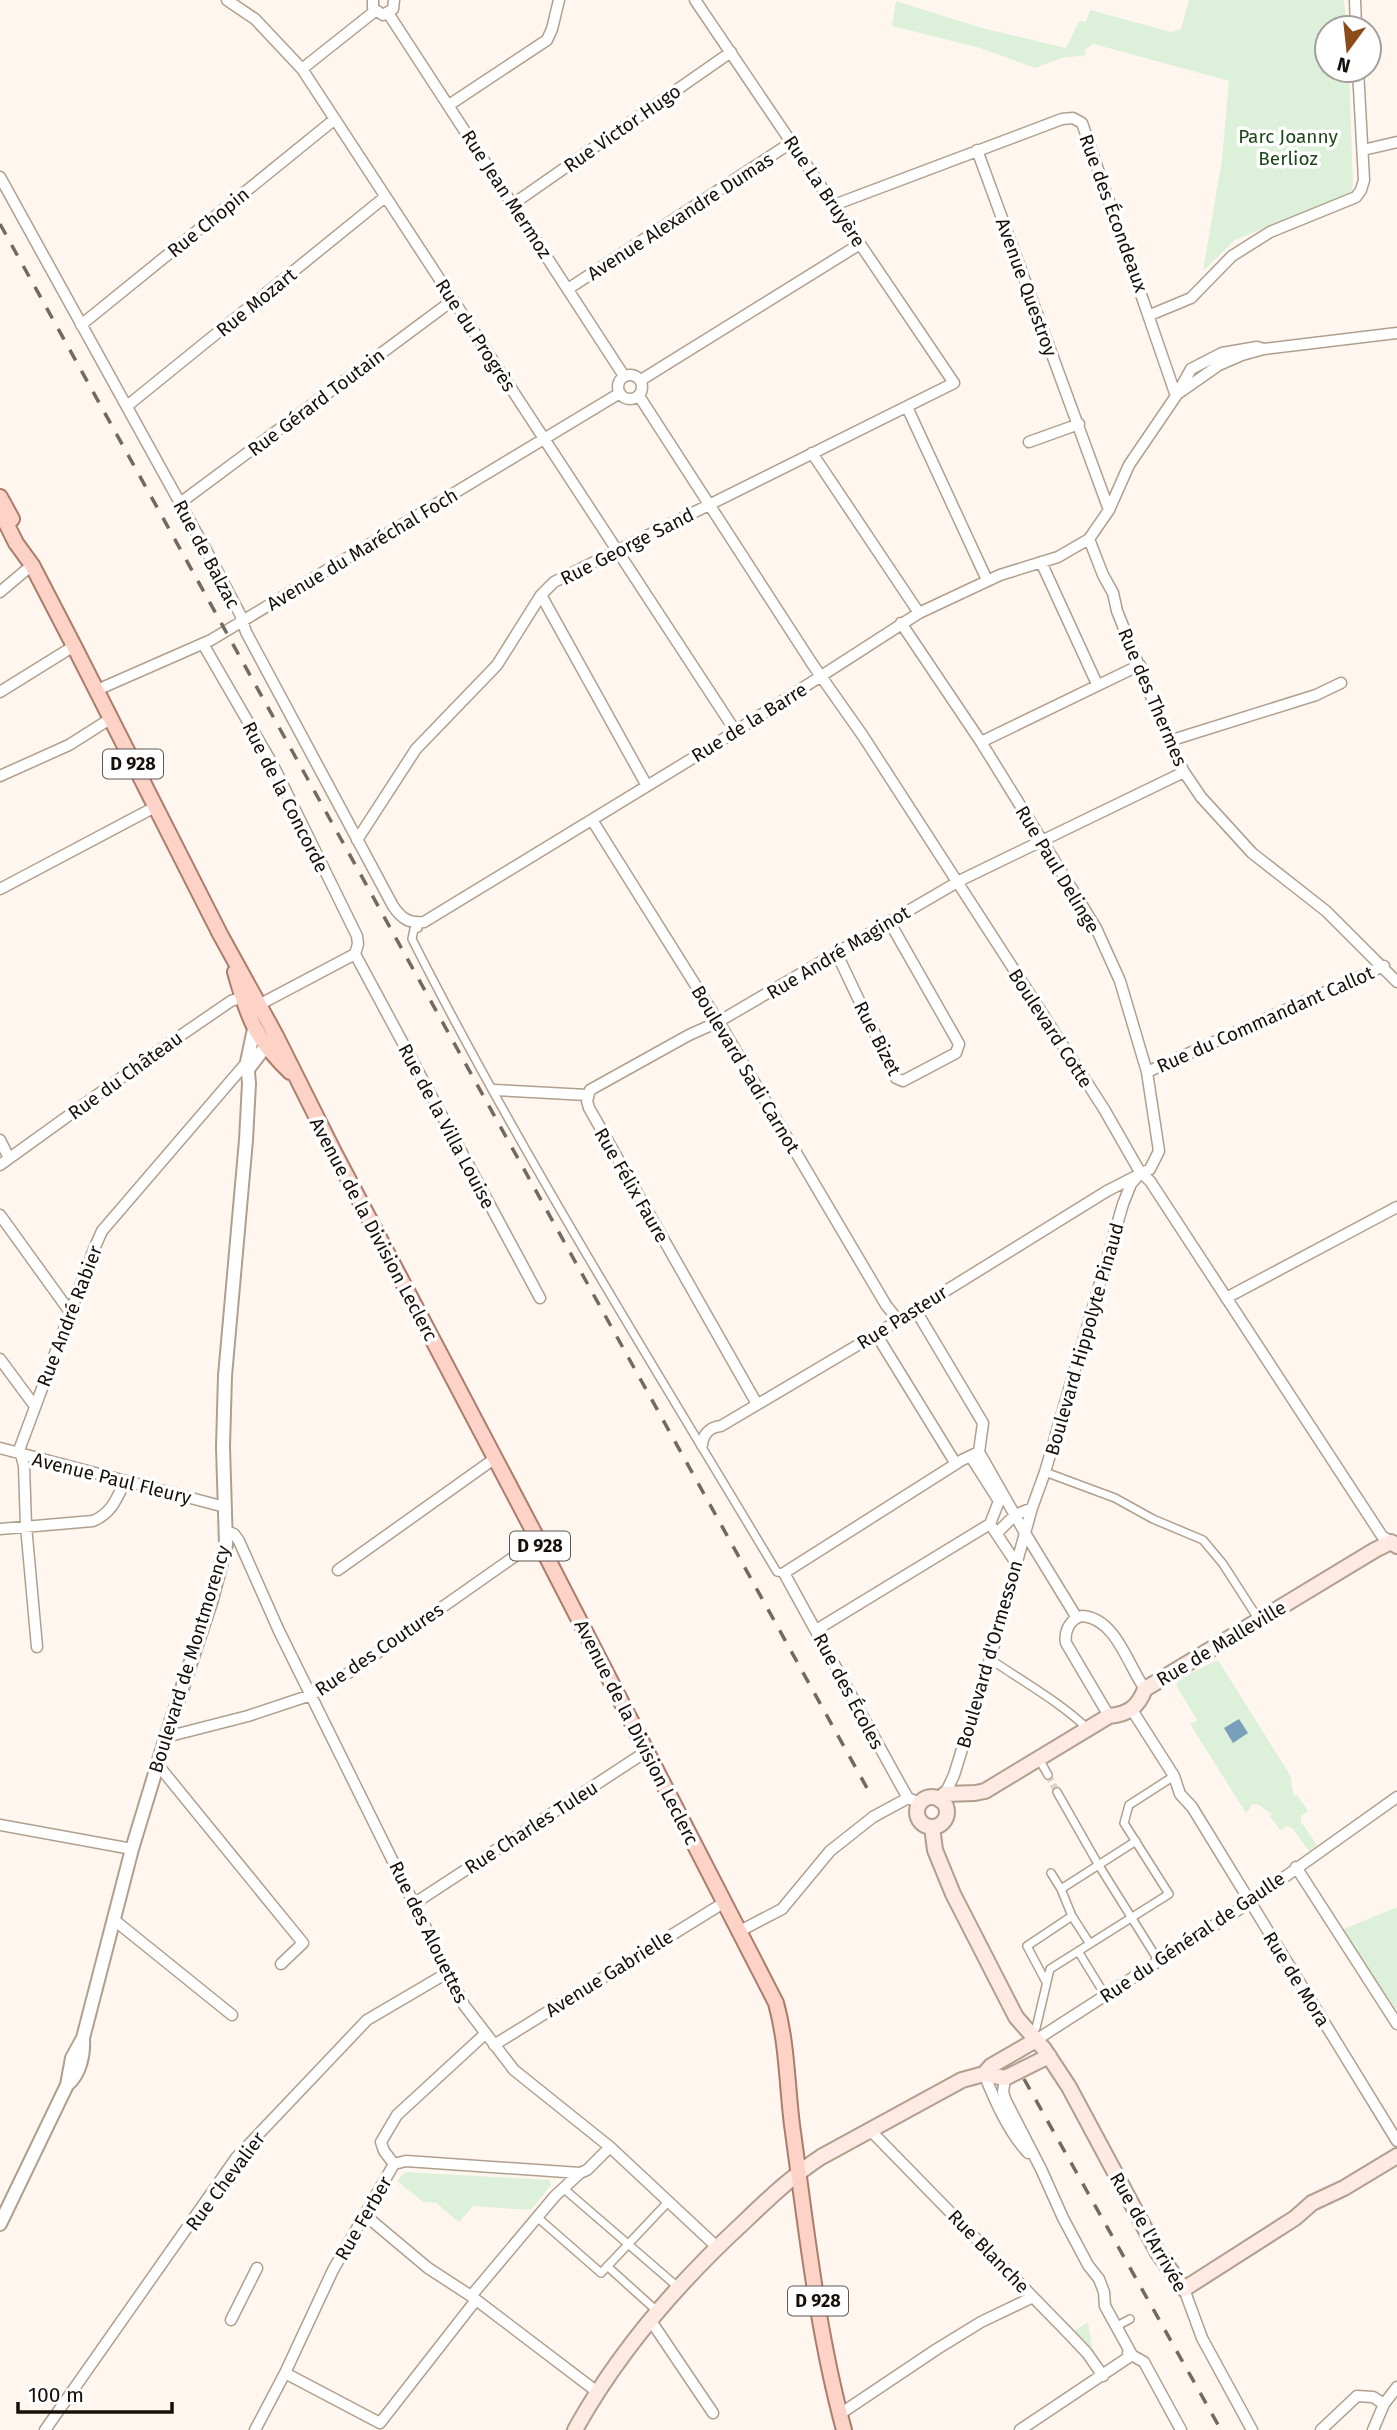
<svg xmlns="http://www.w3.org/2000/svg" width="1397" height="2430" viewBox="0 0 1397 2430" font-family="'Fira Sans',sans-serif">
  <rect width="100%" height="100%" fill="#fff7ef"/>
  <path fill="#ddf0da" d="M1189 0H1344L1347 28H1327V70H1349L1353 184 1351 192 1235 240 1203 271 1222 159 1229 81 1094 44 1085 49 1086 55 1062 58 1035 68 980 48 892 26 896 1 982 28 1066 48 1079 21 1086 22 1090 10 1171 32 1181 29Z
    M1218 1660 1290 1775 1294 1796 1297 1795 1308 1811 1301 1816V1822L1317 1845 1309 1851 1293 1829 1287 1826 1280 1830 1270 1816 1272 1814 1259 1805 1253 1804 1246 1813 1190 1724 1197 1720 1177 1687 1176 1680Z
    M1397 1907V2010L1339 1931Z
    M405 2172 550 2180 551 2185 531 2210 473 2206 459 2222 436 2203 423 2202 397 2181Z
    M1088 2322 1092 2347H1091L1074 2331Z"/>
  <path fill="#7a9fba" d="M1239 1719 1248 1733 1233 1743 1224 1728Z"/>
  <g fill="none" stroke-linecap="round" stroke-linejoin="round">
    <path stroke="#dcd4cd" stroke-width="7" stroke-dasharray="7 3.5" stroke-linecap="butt" d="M1048 1775 1057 1792"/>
    <defs>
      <path id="pedestrian" d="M418 922V928L414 929 412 939C522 1156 652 1363 777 1572L784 1573
        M1045 1472 1115 1498 1153 1519 1203 1540 1223 1564 1259 1620
        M990 1659C1022 1681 1060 1702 1088 1729
        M1039 1759 1048 1775
        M1057 1792 1098 1864 1158 1960
        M1051 1873 1061 1889 1072 1916 1090 1944
        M1061 1889 1136 1841
        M1078 1951 1105 1995
        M1046 1982 1027 1946 1072 1916
        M1036 2028 1050 1969 1169 1894 1124 1823 1129 1805 1174 1776
        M563 2188 679 2288
        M537 2217 601 2273 669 2201
        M607 2266 658 2312
        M1117 2326 1130 2319"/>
      <path id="minor" d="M227 0 255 19 302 69 736 732
        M373 0V8L383 15 393 9 394 0
        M1355 0 1356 28
        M388 13 624 376
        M302 69 375 11
        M449 105 547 40 552 29 559 0
        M977 150 1109 510
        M1363 150 1397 142
        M0 177 212 561 240 614 246 632 393 906C401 918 409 924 424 922L711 747 919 613 1000 575 1058 557 1089 539 1109 510 1129 465 1176 396 1191 369 1222 353 1257 347 1264 349
        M513 204 731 52
        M834 205 1062 119 1073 118 1082 123 1176 396
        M568 289 792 142
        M1150 315 1191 298 1232 256 1270 232 1356 197 1361 190 1364 180 1358 70
        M81 325 335 119
        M618 387a12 12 0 1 1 24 0a12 12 0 1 1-24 0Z
        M641 380 860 244
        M1179 393 1219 365 1242 355 1264 349 1397 333
        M639 396 813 665 863 736 1104 1109 1140 1172 1150 1181 1382 1536 1391 1542 1393 1541
        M127 406 385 197
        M907 407 987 580
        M1029 442 1079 424
        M812 453 919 613
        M180 503 453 300
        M1089 539 1103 575 1113 593 1117 611 1169 741 1184 772 1201 797 1252 853 1326 911 1397 982
        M1041 562 1097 684
        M0 592 32 565
        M541 595 647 786
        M203 644 273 765 357 936 358 944 355 954
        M97 690 211 640 620 393
        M0 692 74 646
        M1169 741 1316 695 1341 683
        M981 742 1140 665
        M0 776 69 745 110 719
        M592 820 723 1029 886 1305 898 1320
        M357 840 416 749 497 665 541 595 554 582 954 383 695 0
        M0 889 155 807
        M836 952 896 1078 903 1081 956 1053 959 1044 889 921
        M355 954 540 1298
        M253 1008 355 954
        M1147 1072 1384 966
        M494 1090 587 1095
        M0 1140 9 1158
        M0 1165 161 1049 231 1001 246 996
        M0 1215 70 1312
        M1226 1298 1397 1207
        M915 1309 983 1423 979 1452 1025 1533 990 1659 954 1775 945 1794
        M876 1334 956 1464
        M0 1359 34 1405
        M757 1404 589 1108 587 1101 590 1090 689 1035 718 1022 961 880 1184 772
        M702 1445C703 1434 710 1427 721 1426L868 1339 1107 1191 1150 1169 1159 1151 1147 1072 1120 981 1096 928 981 742 901 623
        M0 1448 225 1507
        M18 1453 94 1249 102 1231 247 1062
        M21 1454 24 1466 26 1526 37 1647
        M971 1457 999 1501 990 1524 1016 1563
        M1032 1508 1025 1533 1077 1618
        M1015 1515 1032 1508 1045 1472 1123 1204 1131 1184 1137 1177
        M0 1529 93 1521C112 1513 117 1498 125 1481
        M226 1531 234 1534 239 1541 279 1631 464 2005 514 2070 610 2147 717 2247
        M997 1533 1015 1515
        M338 1570 494 1459
        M816 1630 990 1524
        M1132 1710 1174 1776 1180 1794 1192 1807 1397 2141
        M1109 1716 1066 1643C1064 1631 1070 1619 1082 1616 1116 1618 1128 1666 1145 1689
        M166 1737 248 1716 311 1695 350 1672 538 1540
        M158 1765 303 1943 281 1964
        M920 1803 908 1798 900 1784 784 1573 962 1460 979 1452
        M0 1825 132 1849
        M1296 1867 1397 2024
        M415 1903 647 1751
        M113 1919 232 2015
        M740 1931 782 1909 830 1851 873 1817 908 1798
        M1036 2040 1241 1908 1397 1797
        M494 2045 725 1902
        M984 2074C995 2101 1008 2131 1028 2153
        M1005 2078 1003 2092 1006 2101 1041 2169 1063 2218 1088 2265 1099 2279 1104 2292 1105 2306 1132 2355
        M870 2130 1070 2335 1087 2353 1103 2376
        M394 2164 406 2161 580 2173 587 2170 610 2147
        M394 2164 384 2151 381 2142 397 2115 485 2034
        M366 2216 428 2268 471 2296 596 2391
        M1184 2289 1202 2338 1252 2430
        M471 2296 555 2196 580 2173
        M231 2320 257 2268
        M651 2321 713 2413
        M1128 2353 1144 2362 1181 2430
        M285 2373 380 2423 476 2300
        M840 2414 937 2349 981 2322 1033 2297
        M45 2430 236 2158 367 2020 447 1973
        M255 2430 285 2373 333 2270 394 2164
        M1020 2430 1132 2355
        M1321 2430 1357 2396 1373 2397 1384 2404
        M1373 2430 1384 2404 1397 2387"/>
      <path id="tertiary" d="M249 1068 272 1038
        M67 2085 72 2058 83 2038 132 1849 166 1737 211 1601 226 1545 223 1447 225 1376 246 1140 249 1083 247 1062 254 1029
        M0 2224 67 2085C80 2074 84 2055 83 2039"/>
      <path id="secondary" d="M917 1812a15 15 0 1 1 30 0a15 15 0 1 1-30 0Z
        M940 1800 945 1794 975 1793 985 1791 1109 1716C1129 1714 1138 1707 1145 1689L1375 1550 1391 1542 1397 1546
        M932 1827 935 1850 953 1894 1016 2017 1044 2049 1069 2087 1158 2253 1184 2289 1295 2218 1312 2203 1344 2188 1397 2156
        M984 2074 991 2066 1036 2040
        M575 2430C618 2352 678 2283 743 2223 768 2199 792 2176 821 2157L962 2080 984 2074 1005 2078 1049 2056"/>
      <path id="primary" d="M0 497 12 519
        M0 511 16 543 32 565 74 646 220 934 275 1034 333 1150 538 1540 776 2003C787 2043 787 2084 792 2125 806 2226 817 2331 844 2430
        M235 972C248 1018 255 1038 290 1072"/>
    </defs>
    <use href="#pedestrian" stroke="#b19f8e" stroke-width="10"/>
    <use href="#minor" stroke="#b19f8e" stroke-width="13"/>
    <use href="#tertiary" stroke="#b19f8e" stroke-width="16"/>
    <use href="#secondary" stroke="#b19f8e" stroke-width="18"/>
    <use href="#primary" stroke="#ac7c6c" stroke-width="18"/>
    <use href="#pedestrian" stroke="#fff" stroke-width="7"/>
    <use href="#minor" stroke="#fff" stroke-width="10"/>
    <use href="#tertiary" stroke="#fff" stroke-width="12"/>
    <use href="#secondary" stroke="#fee9e3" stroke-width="14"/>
    <use href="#primary" stroke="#fed3c7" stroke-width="14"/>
    <path stroke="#716a63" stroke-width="3.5" stroke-dasharray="12 12" stroke-linecap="butt" d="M0 224 872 1797
      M1024 2079 1221 2430"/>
  </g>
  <g text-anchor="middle" stroke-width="7" stroke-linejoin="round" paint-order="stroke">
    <g fill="#fff" stroke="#5d5854" stroke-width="2">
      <rect x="103" y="749.5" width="60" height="29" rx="5"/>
      <rect x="510" y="1531.5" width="60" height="29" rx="5"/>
      <rect x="788" y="2286.5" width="60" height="29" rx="5"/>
    </g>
    <g font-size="18" font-weight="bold" fill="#17100a">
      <text x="133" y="770">D 928</text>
      <text x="540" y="1552">D 928</text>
      <text x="818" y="2307">D 928</text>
    </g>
    <g font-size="19" fill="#17100a" stroke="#fff">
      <text transform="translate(622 128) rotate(-35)" y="7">Rue Victor Hugo</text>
      <text transform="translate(825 191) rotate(56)" y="7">Rue La Bruyère</text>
      <text transform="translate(507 194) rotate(57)" y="7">Rue Jean Mermoz</text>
      <text transform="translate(1114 213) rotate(70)" y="7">Rue des Écondeaux</text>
      <text transform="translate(680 216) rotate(-33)" y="7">Avenue Alexandre Dumas</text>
      <text transform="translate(208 222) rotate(-39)" y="7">Rue Chopin</text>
      <text transform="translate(1027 287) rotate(70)" y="7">Avenue Questroy</text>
      <text transform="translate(256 302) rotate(-39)" y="7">Rue Mozart</text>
      <text transform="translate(476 335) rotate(57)" y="7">Rue du Progrès</text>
      <text transform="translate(316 402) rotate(-37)" y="7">Rue Gérard Toutain</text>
      <text transform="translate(627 546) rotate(-27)" y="7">Rue George Sand</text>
      <text transform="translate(362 549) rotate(-31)" y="7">Avenue du Maréchal Foch</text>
      <text transform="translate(207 554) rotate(62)" y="7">Rue de Balzac</text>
      <text transform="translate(1153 697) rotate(67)" y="7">Rue des Thermes</text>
      <text transform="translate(749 722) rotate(-32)" y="7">Rue de la Barre</text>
      <text transform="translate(286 797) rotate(63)" y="7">Rue de la Concorde</text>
      <text transform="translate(1058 869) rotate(59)" y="7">Rue Paul Delinge</text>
      <text transform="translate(838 952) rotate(-31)" y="7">Rue André Maginot</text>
      <text transform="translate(1265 1019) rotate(-24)" y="7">Rue du Commandant Callot</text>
      <text transform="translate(1051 1028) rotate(57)" y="7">Boulevard Cotte</text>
      <text transform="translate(878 1038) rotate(63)" y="7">Rue Bizet</text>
      <text transform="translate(746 1069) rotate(59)" y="7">Boulevard Sadi Carnot</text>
      <text transform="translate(125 1075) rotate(-36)" y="7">Rue du Château</text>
      <text transform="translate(447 1126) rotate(62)" y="7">Rue de la Villa Louise</text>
      <text transform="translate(632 1185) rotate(60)" y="7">Rue Félix Faure</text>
      <text transform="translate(374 1229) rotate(62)" y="7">Avenue de la Division Leclerc</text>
      <text transform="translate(69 1316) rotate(-69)" y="7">Rue André Rabier</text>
      <text transform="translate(902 1317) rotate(-32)" y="7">Rue Pasteur</text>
      <text transform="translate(1084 1339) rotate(-74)" y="7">Boulevard Hippolyte Pinaud</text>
      <text transform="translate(112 1478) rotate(14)" y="7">Avenue Paul Fleury</text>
      <text transform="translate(1221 1643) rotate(-31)" y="7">Rue de Malleville</text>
      <text transform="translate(379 1649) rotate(-34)" y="7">Rue des Coutures</text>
      <text transform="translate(989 1654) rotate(-74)" y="7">Boulevard d'Ormesson</text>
      <text transform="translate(189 1659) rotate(-73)" y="7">Boulevard de Montmorency</text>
      <text transform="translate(849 1691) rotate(62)" y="7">Rue des Écoles</text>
      <text transform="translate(637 1732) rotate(63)" y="7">Avenue de la Division Leclerc</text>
      <text transform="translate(531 1827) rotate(-33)" y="7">Rue Charles Tuleu</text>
      <text transform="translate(429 1932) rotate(64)" y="7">Rue des Alouettes</text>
      <text transform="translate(1192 1937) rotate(-34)" y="7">Rue du Général de Gaulle</text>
      <text transform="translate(609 1973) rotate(-32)" y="7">Avenue Gabrielle</text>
      <text transform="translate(1297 1979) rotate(58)" y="7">Rue de Mora</text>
      <text transform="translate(225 2181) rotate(-53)" y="7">Rue Chevalier</text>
      <text transform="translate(363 2218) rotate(-60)" y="7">Rue Ferber</text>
      <text transform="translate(1149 2232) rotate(60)" y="7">Rue de l'Arrivée</text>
      <text transform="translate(989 2251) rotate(46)" y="7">Rue Blanche</text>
    </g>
    <g font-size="19" fill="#1c471a" stroke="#fff">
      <text x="1288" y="143">Parc Joanny<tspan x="1288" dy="22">Berlioz</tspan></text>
    </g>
  </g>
  <g transform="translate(1348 49) rotate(195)"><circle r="33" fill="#ffffff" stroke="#a29f9d" stroke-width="2"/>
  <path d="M0-5L12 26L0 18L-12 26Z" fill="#8c4b18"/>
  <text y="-10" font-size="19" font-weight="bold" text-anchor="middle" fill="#17100a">N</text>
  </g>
  <path d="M18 2402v10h154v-10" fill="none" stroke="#17100a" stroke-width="3.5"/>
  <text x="28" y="2402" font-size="21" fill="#17100a" stroke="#ffffff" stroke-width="5" paint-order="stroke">100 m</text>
</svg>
